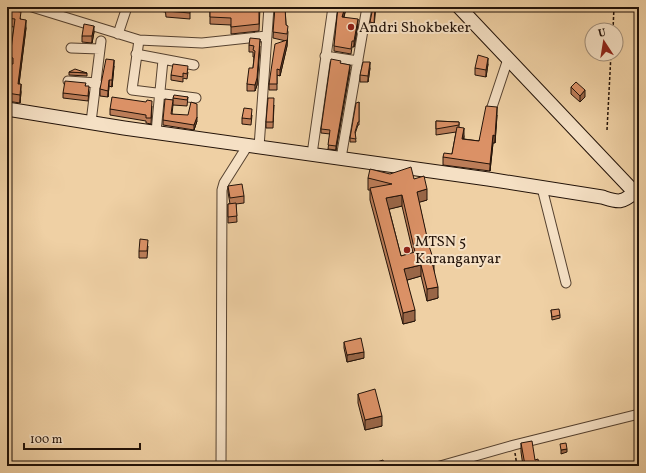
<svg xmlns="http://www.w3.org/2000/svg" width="646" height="473" viewBox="0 0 646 473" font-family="Vollkorn,serif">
  <rect width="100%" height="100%" fill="#efd0a4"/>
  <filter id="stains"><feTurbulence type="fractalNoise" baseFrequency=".005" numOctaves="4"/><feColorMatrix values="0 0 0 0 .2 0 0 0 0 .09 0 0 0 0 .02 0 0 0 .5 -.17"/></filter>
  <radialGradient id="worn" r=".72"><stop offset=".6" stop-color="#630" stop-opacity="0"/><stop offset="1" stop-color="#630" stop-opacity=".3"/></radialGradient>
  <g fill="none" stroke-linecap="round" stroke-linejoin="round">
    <defs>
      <path id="minor" d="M32 7 139 40 202 43 267 36
        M118 34 127 7
        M139 40 132 90 196 98
        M71 48 100 49
        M136 54 194 65
        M325 56 358 61
        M68 81 97 83
        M492 107 508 59
        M91 122 101 41
        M156 132 163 60
        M259 147 269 7
        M312 154 333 7
        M341 158 367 7
        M542 188 566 283
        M221 466 222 190 224 183 248 145
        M440 466 514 445 639 414"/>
      <path id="secondary" d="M459 7 639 197
        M7 109 124 128 488 179 602 197C618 202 621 204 635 192"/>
    </defs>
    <use href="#minor" stroke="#564230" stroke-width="11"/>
    <use href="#secondary" stroke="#231309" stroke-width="15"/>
    <path stroke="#231309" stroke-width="1.5" stroke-dasharray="3 2" stroke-linecap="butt" d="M613 30 614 7
      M607 130 611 54
      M515 453 517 466"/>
    <use href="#minor" stroke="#f5e0c4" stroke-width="9"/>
    <use href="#secondary" stroke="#f5e0c4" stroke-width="13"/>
  </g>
  <path fill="#bc7d58" stroke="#231309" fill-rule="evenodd" d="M7 7H16V11L26 28 19 84 21 92 20 103 7 101V68H9L10 64V57L14 27 7 26Z
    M156 7H189L190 13V19L166 17 165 7V12L156 10Z
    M210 7H260L259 31 231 34V25L210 24Z
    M275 7H291V8L285 7 286 25 288 32 287 46 280 76 277 75V90H269V84L286 41 273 38Z
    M338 7H358L357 10 346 9 344 17 358 24 354 47H352L351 54 334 51V46Z
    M376 7 374 26H370V22Z
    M94 32 92 43 82 42V36Z
    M249 45 260 46 257 85 255 91H247V84L253 68 254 57H253V52H249Z
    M340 63 350 69 336 150 328 149 330 134 321 133V129Z
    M488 64 486 77 475 75V68Z
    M114 66 112 87 109 86 108 97 100 96V89Z
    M370 68 368 82H360V75Z
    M69 72 87 73V76L69 75Z
    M188 72 187 79 183 78V82L171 80V75Z
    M86 86 89 92 88 101 63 98V93Z
    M571 87 585 97 580 102 571 94Z
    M188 97 187 106 173 105V98Z
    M359 102V125H358L355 134 356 142H350V138Z
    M173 105 172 114 197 121 194 130 163 125V120Z
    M274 105 273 128H266V122Z
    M152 106 151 124 146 123V121L110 115V109Z
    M252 115 251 125 242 124V118Z
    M497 115 495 143H493L490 171 443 165V157L452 154 456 132 436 135V121L459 122V127L464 136V139L479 141Z
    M368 178 414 179 427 200 419 202 434 272 438 298 427 301 421 276 407 280 415 321 403 324 370 200V190H368ZM402 206 413 253 401 256 389 209Z
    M228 186 244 196V203L236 204 237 222 228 223V204H230L228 192Z
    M148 246 147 258H139V251Z
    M551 310 560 315V318L552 320Z
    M344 342 364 358 347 362 344 348Z
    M358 394 382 426 365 430 358 403Z
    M521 443 535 460 539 466H523L521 452Z"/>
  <path fill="#996647" stroke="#231309" d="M345 7H346V9L342 22V17Z
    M358 19V24L354 47V41Z
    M26 20V28L18 92V84Z
    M94 26V32L92 43V36Z
    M260 39 257 85 255 91V85Z
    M287 40V46L280 76V70Z
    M488 58V64L486 77V70Z
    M114 60V66L112 87V80Z
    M370 62V68L368 82V76Z
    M350 65V69L336 150V146Z
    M109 80V86L108 97V91Z
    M21 84V92L20 103V95Z
    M585 90V97L580 102V96Z
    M7 93H8V101H7Z
    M497 107V115L495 143V136Z
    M197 117V121L194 130V125Z
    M464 128V136L462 146V139Z
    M493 135V143L490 171V164Z
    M427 189V200L417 203V192Z
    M402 195V206L386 210V198Z
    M434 261V273L432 262Z
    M421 265V276L404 281V269Z
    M438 287V298L427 301V289Z
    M415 310V321L403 324V313Z
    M364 352V358L347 362V355Z
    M382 416V426L365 430V420Z
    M567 449V452L561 454V450Z"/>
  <path fill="#db9166" stroke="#231309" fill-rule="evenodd" d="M7 7H16L15 11 21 12 20 19 26 20 18 84H21L20 95 7 93V68H9V64H13V58L10 57 15 19 7 18Z
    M166 7H189L190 13 166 11Z
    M210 7H259V24L231 27V18L210 17Z
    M275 7H285L286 25 288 26 287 34 273 32Z
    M338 7H345L342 17 358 19 354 41H352L351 49 334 46Z
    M373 7H375L374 23 370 22Z
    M84 24 94 26 92 36H82Z
    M250 38 260 39 257 78 255 85 247 84 249 68H253L255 51 253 50 254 46 249 45Z
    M287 40 280 70 277 69V84H269L275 44Z
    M478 55 488 58 486 70 475 68Z
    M106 59 114 60 112 80H109L108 91 100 89Z
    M331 59 341 61 340 63 350 65 336 146 328 145 330 130 321 129Z
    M363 62H370L368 76 360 75Z
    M173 64 188 66 187 74 183 73V77L171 75Z
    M75 69 87 73 69 72Z
    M65 81 86 83 85 86H89L88 96 63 93Z
    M576 82 585 90 580 96 571 87Z
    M174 95 188 97 187 100 173 98Z
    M112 97 146 102 147 100 152 101 151 118H146V115L110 109Z
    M268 98H274L273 122H266Z
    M165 99 173 100 171 114 188 115 191 102 197 104V117L194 125 163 120Z
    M359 102V122H358L355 132 356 139 350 138 356 103Z
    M486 106 497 107 495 136 493 135 490 164 443 157 444 153 452 154 457 127 464 128 462 139 479 141Z
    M244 108 252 109 251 119 242 118Z
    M436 121 459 122V125L436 129Z
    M411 167 414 179 424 176 427 189 417 192 429 246 434 261 432 262 438 287 427 289 421 265 404 269 415 310 403 313 370 188 392 184 368 178 370 169 390 174ZM402 195 415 252 401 256 386 198Z
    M242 184 244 196 230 198 228 186Z
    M236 203 237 216 228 217V204Z
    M140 239 148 240 147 251H139Z
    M559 309 560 315 552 317 551 310Z
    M361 338 364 352 347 355 344 342Z
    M375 389 382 416 365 420 358 394Z
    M532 441 535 460 538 459 539 466H530V464L525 465 521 443Z
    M566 443 567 449 561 450 560 444Z
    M383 460 385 466H374V463Z
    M474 464 475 466H468Z"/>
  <g fill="#8f2418" stroke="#f5e0c4" stroke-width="1.5">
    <circle cx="351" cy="27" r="4"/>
    <circle cx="407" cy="250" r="4"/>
  </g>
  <g text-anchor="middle" stroke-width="4" stroke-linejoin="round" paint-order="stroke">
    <g font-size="15" fill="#231309" stroke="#f5e0c4" text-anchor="start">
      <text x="359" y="32">Andri Shokbeker</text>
      <text x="415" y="246">MTSN 5<tspan x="415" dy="17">Karanganyar</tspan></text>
    </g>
  </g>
  <rect width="646" height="473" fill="none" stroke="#efd0a4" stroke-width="24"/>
  <rect x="8" y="8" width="630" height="457" fill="none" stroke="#231309" stroke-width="2"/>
  <rect x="12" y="12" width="622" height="449" fill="none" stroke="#231309"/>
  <g transform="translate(604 42) rotate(348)"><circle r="19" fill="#f5e0c4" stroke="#a18e79"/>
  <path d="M0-3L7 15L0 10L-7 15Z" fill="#8f2418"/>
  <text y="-6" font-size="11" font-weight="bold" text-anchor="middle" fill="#231309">U</text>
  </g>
  <path d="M24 443v6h116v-6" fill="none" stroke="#231309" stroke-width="2"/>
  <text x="30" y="443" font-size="12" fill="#231309" stroke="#f5e0c4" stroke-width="3" paint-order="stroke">100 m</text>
  <rect width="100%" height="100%" filter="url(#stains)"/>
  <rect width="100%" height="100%" fill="url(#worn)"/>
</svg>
